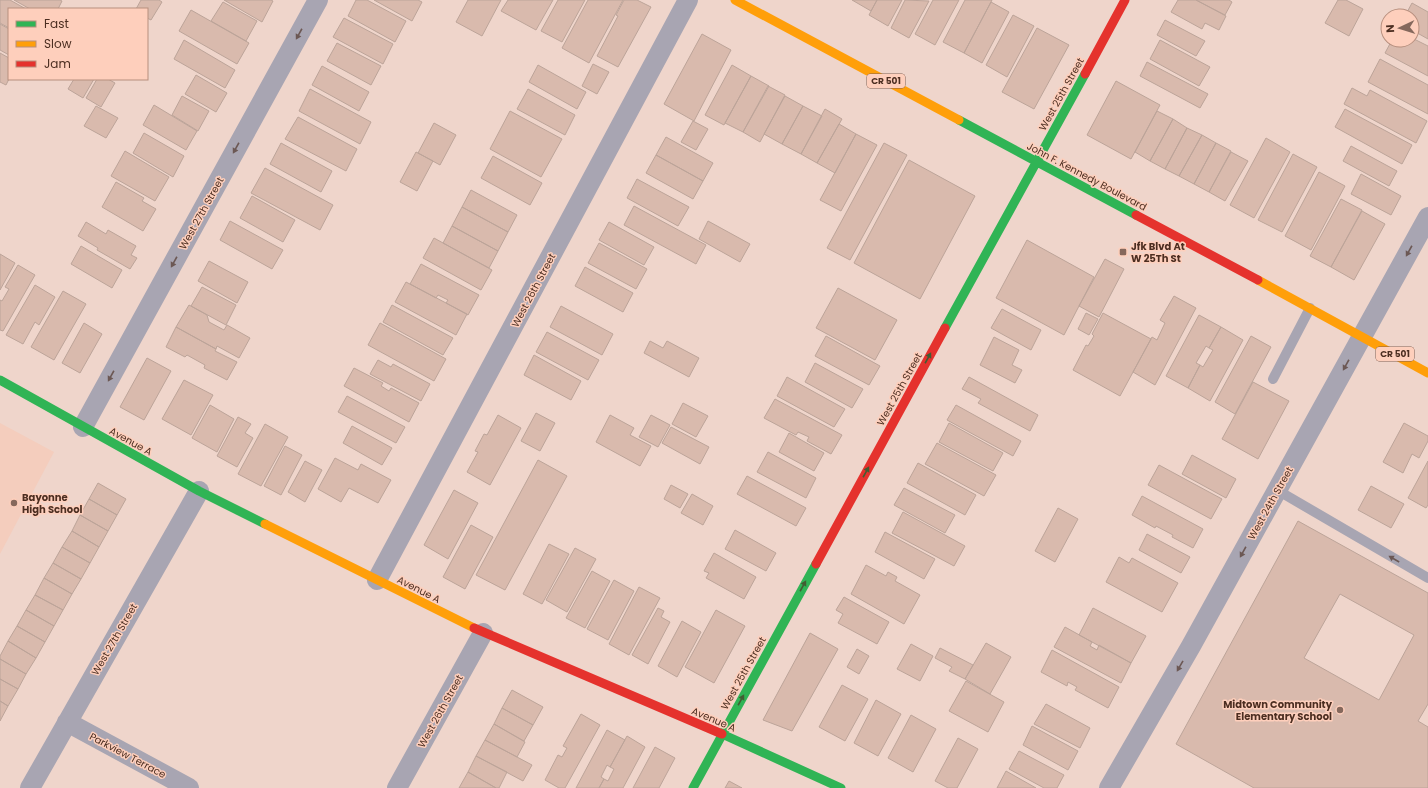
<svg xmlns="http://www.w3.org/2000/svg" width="1428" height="788" viewBox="0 0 1428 788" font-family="Poppins,sans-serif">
  <rect width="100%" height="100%" fill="#efd5cb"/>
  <path fill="#f4cdbd" d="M0 423 54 452 0 554Z"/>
  <path fill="#d9baad" stroke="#bca499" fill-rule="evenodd" d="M0 0H10L26 9H9V28L0 23Z
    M14 0H60L62 1 58 9H30Z
    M141 0H159L162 2 151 20 147 18V9H136Z
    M224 0H271L273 1 262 22Z
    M356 0H367L406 21 395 42 348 16Z
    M374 0H418L422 2 412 21Z
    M468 0H501L482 36 456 22Z
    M508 0H553L536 30 501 11Z
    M558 0H585L562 42 541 31Z
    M588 0H623L589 63 562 48Z
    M624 0H637L651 7 618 67 597 56 618 16 616 15Z
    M852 0H877L871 11Z
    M877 0H902L888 26 869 15Z
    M905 0 929 1 909 38 891 28Z
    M933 0H959L935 45 915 34Z
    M965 0H992L964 53 943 42Z
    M1178 0H1196L1226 16 1219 30 1205 23 1202 29 1171 12Z
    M1196 0H1229L1232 2 1225 15Z
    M1338 0H1346L1363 9 1349 36 1325 23Z
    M223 2 257 21 246 41 211 21Z
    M991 2 1009 12 982 63 964 53Z
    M1412 3 1428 12V39L1412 30V16H1405Z
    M191 10 249 43 237 64 179 31Z
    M1013 15 1034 26 1007 77 986 65Z
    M344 18 393 44 383 64 333 37Z
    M1165 20 1205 41 1196 56 1157 35Z
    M0 24 9 29V55L0 50Z
    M1037 28 1069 45 1034 109 1002 92Z
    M702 34 731 50 694 121 664 104Z
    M1412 38 1428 46V76L1385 53 1392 40H1412Z
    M184 40 235 70 225 88 174 59Z
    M1160 40 1210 67 1199 86 1150 59Z
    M337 43 381 66 371 85 327 61Z
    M0 53 9 58V79L6 85 0 82Z
    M1380 59 1428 85V114L1368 82Z
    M1147 62 1208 94 1200 108 1140 76Z
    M593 64 609 72 597 94 582 86Z
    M538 65 586 92 577 109 529 82Z
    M732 65 751 76 724 125 705 115Z
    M322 66 369 92 359 111 312 85Z
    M196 75 227 93 216 112 185 94Z
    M751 76 769 86 743 132 725 123Z
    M74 79H94L83 98 68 89Z
    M97 79H108L115 83 101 107 86 98Z
    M1116 81 1160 105 1131 159 1087 135Z
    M768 86 785 95 760 142 743 132Z
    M1352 88 1367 96 1370 90 1427 121 1416 143 1344 104Z
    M310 89 371 122 360 144 299 111Z
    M528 89 575 115 565 135 517 109Z
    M182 96 209 111 198 131 172 115Z
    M785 96 803 106 782 144 764 134Z
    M154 105 197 131 186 150 143 125Z
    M96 106 118 118 106 138 84 126Z
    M803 106 822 116 801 154 782 144Z
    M825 109 842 119 817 163 801 154Z
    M1345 109 1412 145 1402 164 1335 127Z
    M510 111 562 139 541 177 490 149Z
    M1157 111 1173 119 1150 161 1135 152Z
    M298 117 357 149 346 171 285 139Z
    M1173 119 1187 128 1165 169 1150 161Z
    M693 121 708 129 696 150 681 142Z
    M434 123 456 135 440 165 418 153Z
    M839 124 856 134 835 173 817 163Z
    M1187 128 1202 135 1179 176 1165 169Z
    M144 133 184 156 173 177 133 153Z
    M856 134 877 145 841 211 820 200Z
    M1202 135 1216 143 1194 184 1179 176Z
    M666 137 713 163 703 181 656 155Z
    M1266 138 1290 152 1254 218 1230 205Z
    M281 143 332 171 321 192 270 164Z
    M884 143 907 155 850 260 827 248Z
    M1216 143 1231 151 1209 192 1194 184Z
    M1351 146 1397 171 1389 186 1343 161Z
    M125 151 169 177 155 201 111 176Z
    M416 152 433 161 417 191 400 182Z
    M1231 152 1248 161 1225 201 1209 192Z
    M1293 154 1317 167 1282 232 1258 220Z
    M656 155 703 181 693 199 646 173Z
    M493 156 542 183 530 205 481 178Z
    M909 160 975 196 920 299 854 263Z
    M265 168 333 205 320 230 251 193Z
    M1319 172 1345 186 1311 250 1285 236Z
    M1361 174 1401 196 1391 215 1351 194Z
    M637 179 689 207 678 226 627 198Z
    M116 182 144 198 142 201 156 209 143 231 102 207Z
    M471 190 517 215 508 232 462 207Z
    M252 196 295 220 283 242 240 218Z
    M1341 199 1362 210 1331 267 1310 256Z
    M634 206 706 245 696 264 624 225Z
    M462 207 508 232 498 251 452 226Z
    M1362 211 1385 224 1354 280 1331 267Z
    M230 221 283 250 272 269 220 240Z
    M708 221 750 244 740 262 699 239Z
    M86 222 106 234 108 230 136 246 131 255 137 258 130 269 97 250 98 248 78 236Z
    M609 222 654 247 644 265 599 240Z
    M452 226 498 251 489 268 443 243Z
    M434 238 492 270 481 290 423 258Z
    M1027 240 1094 277 1064 335 996 298Z
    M599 243 647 269 636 289 588 263Z
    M81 246 122 270 112 288 71 264Z
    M0 254 15 263 0 290Z
    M1105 259 1124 269 1099 317 1079 306Z
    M209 261 248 282 237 303 198 281Z
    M421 264 479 295 468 315 446 303 448 300 438 295 436 298 410 284Z
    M18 265 35 275 3 331 0 330V300L2 301 9 289 5 287Z
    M585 267 633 293 623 312 575 286Z
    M406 282 467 314 456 335 395 302Z
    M35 285 55 297 39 325 35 322 23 344 6 335Z
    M202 287 236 305 226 325 191 306Z
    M838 288 897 320 875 360 816 328Z
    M63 291 86 304 54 360 31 347Z
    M1174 296 1196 308 1155 385 1133 372 1152 337 1157 340 1165 323 1160 320Z
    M189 305 207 315 209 322 224 330 227 325 250 338 239 358 217 346 216 349 176 327Z
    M392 305 453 338 443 355 383 322Z
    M561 306 613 334 602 355 550 327Z
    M1002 309 1041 330 1031 350 991 328Z
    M1086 313 1098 319 1089 335 1078 329Z
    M1103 313 1151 339 1120 396 1073 370 1086 345 1088 346 1094 336 1092 334Z
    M1199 315 1221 327 1209 348 1206 346 1196 363 1200 365 1188 388 1166 376Z
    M84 323 102 334 80 373 62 363Z
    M380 323 446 359 434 381 368 345Z
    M176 327 216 349 215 351 237 362 227 380 204 368 205 365 187 355 185 357 166 347Z
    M1221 327 1243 340 1210 401 1188 388 1200 365 1203 367 1213 350 1209 348Z
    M547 332 599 360 588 380 536 352Z
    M826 336 880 366 869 385 815 356Z
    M1251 336 1271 347 1235 414 1215 402Z
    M994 337 1019 350 1012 365 1022 370 1015 383 980 365Z
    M650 341 663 348 667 341 699 358 689 377 644 353Z
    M534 355 581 381 571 400 524 375Z
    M147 358 171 371 144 420 120 407Z
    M378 360 391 367 393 364 430 384 421 401 370 374Z
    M815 363 863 389 852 408 805 382Z
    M354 368 383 383 381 386 389 391 391 388 419 403 409 422 344 386Z
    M787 377 845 409 834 427 777 396Z
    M969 377 1038 415 1030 431 978 403 981 399 962 389Z
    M184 380 213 395 191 435 162 419Z
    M1253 382 1289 401 1258 459 1222 439Z
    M347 396 405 427 396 443 338 412Z
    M775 399 842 435 831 454 807 441 809 437 798 432 796 435 764 418Z
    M683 403 708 416 696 437 672 424Z
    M210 405 234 419 217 452 192 438Z
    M956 405 1021 441 1013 456 947 420Z
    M536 413 555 423 540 451 521 441Z
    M498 415 521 428 490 485 467 472 478 452 475 451 484 434 487 435Z
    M610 415 634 428 630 435 651 446 640 466 596 442Z
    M651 415 670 425 658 447 639 437Z
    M238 417 251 424 245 433 253 438 237 467 217 456Z
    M949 423 1003 453 993 471 939 442Z
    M1404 423 1428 436V441L1419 458 1412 454 1403 473 1383 462Z
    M265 424 288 437 261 486 238 474Z
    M352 426 392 448 382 465 343 443Z
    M671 427 709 447 700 464 662 443Z
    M789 433 824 453 814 471 779 452Z
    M937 443 996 475 984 496 925 464Z
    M285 446 302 455 281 495 264 486Z
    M768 452 816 478 806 498 757 472Z
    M1192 455 1236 479 1226 498 1182 474Z
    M335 458 358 470 361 464 391 480 378 503 349 488 341 502 318 489Z
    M538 460 567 476 505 590 476 575Z
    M305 461 322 470 305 502 288 492Z
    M1428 461V505L1426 508 1408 498Z
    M918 463 976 495 965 515 907 483Z
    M1159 465 1222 499 1211 519 1148 485Z
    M747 476 806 508 796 526 737 494Z
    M98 483 126 499 117 515 89 499Z
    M671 485 688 494 680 508 664 499Z
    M1371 486 1404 504 1391 528 1358 510Z
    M904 488 955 515 945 533 894 505Z
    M454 490 478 503 448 559 424 545Z
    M692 494 713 506 703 525 681 513Z
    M1142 496 1203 529 1193 548 1172 537 1173 535 1156 526 1155 528 1132 515Z
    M89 499 117 515 108 531 80 515Z
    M1058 508 1078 519 1055 562 1035 551Z
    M903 512 965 546 954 566 892 533Z
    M80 515 108 531 99 547 72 531Z
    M1298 521 1428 593V704L1418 721 1428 727V788H1254L1176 744ZM1340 594 1414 635 1379 700 1304 658Z
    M471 525 493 537 465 589 443 577Z
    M735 530 776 553 766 571 725 549Z
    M72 531 99 547 90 563 62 547Z
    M885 532 935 559 924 579 875 552Z
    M1147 534 1190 557 1181 573 1139 550Z
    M549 544 569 554 542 604 523 594Z
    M62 547 90 563 81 579 53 563Z
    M575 548 596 559 567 612 546 600Z
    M714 553 756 577 744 599 706 578 709 573 704 571Z
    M1119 557 1129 563 1132 558 1178 583 1162 612 1106 582Z
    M53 563 81 579 72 594 44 578Z
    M866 565 886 576 888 572 897 577 895 581 920 595 904 624 851 594Z
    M592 571 610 581 585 628 566 618Z
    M44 578 72 594 63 610 35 595Z
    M614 580 634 591 608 640 587 629Z
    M639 587 660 598 629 655 609 644Z
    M35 595 63 610 54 626 26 610Z
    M844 597 889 622 877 644 838 623 843 614 836 610Z
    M658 608 664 611 661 617 670 622 648 664 632 655Z
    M1093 608 1146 636 1131 663 1079 635Z
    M26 610 54 626 45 642 17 626Z
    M716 610 745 626 714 683 685 667Z
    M682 621 701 632 677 677 658 666Z
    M17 626 45 642 36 658 8 641Z
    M1065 627 1092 642 1090 646 1097 650 1099 645 1131 663 1121 683 1054 647Z
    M810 633 838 649 792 731 763 720Z
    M8 641 36 658 26 674 0 659V656Z
    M986 643 1011 657 990 694 965 679Z
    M911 644 933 656 920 681 897 669Z
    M940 648 973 665 965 679 949 671 952 667 935 658Z
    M857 649 869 656 859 674 847 667Z
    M1052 650 1119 687 1108 708 1075 690 1077 687 1068 682 1067 686 1041 672Z
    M0 659 26 674 18 689 0 679Z
    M0 679 18 689 8 706 0 701Z
    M966 681 1004 702 988 732 949 711Z
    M842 685 868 699 845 741 819 727Z
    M512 690 543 707 533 725 502 708Z
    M876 700 901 714 878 756 854 743Z
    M0 701 8 706 0 721Z
    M1046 704 1090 728 1080 748 1034 724Z
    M502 708 533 725 524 741 494 724Z
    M581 714 600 725 565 788H559L545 780 558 755 562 757 567 748 563 746Z
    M911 715 936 729 913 772 888 758Z
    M494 724 525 742 517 757 485 740Z
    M1032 726 1078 751 1068 770 1023 745Z
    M607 730 625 740 610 767 607 765 601 777 604 779 599 788H576Z
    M627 736 645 747 623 788H599L604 779 608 781 614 769 610 767Z
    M958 738 978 749 957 788H948L935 781Z
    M485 740 532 765 523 781 476 756Z
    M655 747 675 758 659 788H633Z
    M1019 751 1064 775 1057 788H1044L1009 769Z
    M476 756 507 772 499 788H496L468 772Z
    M1006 771 1036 788H997Z
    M468 772 496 788H459Z
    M729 781 742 788H725Z"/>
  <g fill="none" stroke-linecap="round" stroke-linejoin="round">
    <path stroke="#a8a5b2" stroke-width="10" d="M1273 379 1310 308
      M1277 490 1428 578"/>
    <path stroke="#a8a5b2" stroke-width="20" d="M83 427 318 0
      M377 580 688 0
      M67 722 189 788
      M30 788 199 491
      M397 788 483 633
      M1109 788 1191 646 1428 217"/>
    <path stroke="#30b455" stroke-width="9" d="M959 120 1136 215
      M945 328 1085 74
      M0 380 199 491 265 524
      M722 734 841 788
      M693 788 816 564"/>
    <path stroke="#ff9f0a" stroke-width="9" d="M735 0 959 120
      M1258 280 1428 373
      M265 524 474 628"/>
    <path stroke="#e5322d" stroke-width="9" d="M1085 74 1125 0
      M1136 215 1258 280
      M816 564 945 328
      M474 628 722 734"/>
  </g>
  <defs><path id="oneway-solid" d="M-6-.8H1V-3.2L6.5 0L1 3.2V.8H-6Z"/></defs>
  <g fill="#6c5854">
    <use href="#oneway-solid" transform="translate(299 34) rotate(119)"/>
    <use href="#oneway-solid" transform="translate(236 148) rotate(119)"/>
    <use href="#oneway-solid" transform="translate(1409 251) rotate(119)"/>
    <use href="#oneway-solid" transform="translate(174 262) rotate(119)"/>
    <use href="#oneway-solid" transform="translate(1346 365) rotate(119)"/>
    <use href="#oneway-solid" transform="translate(111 376) rotate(119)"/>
    <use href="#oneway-solid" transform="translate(1243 552) rotate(119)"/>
    <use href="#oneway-solid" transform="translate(1394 559) rotate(-150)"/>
    <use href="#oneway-solid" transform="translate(1180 666) rotate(120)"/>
  </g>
  <g fill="#425d33">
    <use href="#oneway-solid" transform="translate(928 358) rotate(-61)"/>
    <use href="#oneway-solid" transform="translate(866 472) rotate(-61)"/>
    <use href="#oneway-solid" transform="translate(803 586) rotate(-61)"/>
    <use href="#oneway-solid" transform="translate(741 700) rotate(-61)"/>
  </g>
  <g fill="#85685c" stroke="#fecfbc" stroke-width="1.5">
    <rect x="1119" y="248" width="8" height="8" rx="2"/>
    <circle cx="14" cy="503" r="4"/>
    <circle cx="1340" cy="710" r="4"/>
  </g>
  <g text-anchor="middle" stroke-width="3" stroke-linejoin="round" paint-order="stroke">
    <g fill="#fecfbc" stroke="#815e50" stroke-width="1">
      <rect x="867" y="74" width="38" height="14" rx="3"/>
      <rect x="1376" y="347" width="38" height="14" rx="3"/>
    </g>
    <g font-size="9" font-weight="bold" fill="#4c2e21">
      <text x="886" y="84">CR 501</text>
      <text x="1395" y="357">CR 501</text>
    </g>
    <g font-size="10" fill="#4c2e21" stroke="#fecfbc">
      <text transform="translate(1061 94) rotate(-61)" y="4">West 25th Street</text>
      <text transform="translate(1087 176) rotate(28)" y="4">John F. Kennedy Boulevard</text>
      <text transform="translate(201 213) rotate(-61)" y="4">West 27th Street</text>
      <text transform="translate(533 290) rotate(-62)" y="4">West 26th Street</text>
      <text transform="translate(899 389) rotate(-61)" y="4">West 25th Street</text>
      <text transform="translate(131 441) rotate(29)" y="4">Avenue A</text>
      <text transform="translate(1270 503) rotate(-61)" y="4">West 24th Street</text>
      <text transform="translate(419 589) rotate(27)" y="4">Avenue A</text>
      <text transform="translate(114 639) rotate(-60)" y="4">West 27th Street</text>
      <text transform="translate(743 673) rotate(-61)" y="4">West 25th Street</text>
      <text transform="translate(440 711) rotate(-61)" y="4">West 26th Street</text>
      <text transform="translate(714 719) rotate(23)" y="4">Avenue A</text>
      <text transform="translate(128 755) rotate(28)" y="4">Parkview Terrace</text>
    </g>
    <g font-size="10" font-weight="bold" fill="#4c2e21" stroke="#fecfbc" text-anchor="start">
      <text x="1131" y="250">Jfk Blvd At<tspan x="1131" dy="12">W 25Th St</tspan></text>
      <text x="22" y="501">Bayonne<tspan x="22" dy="12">High School</tspan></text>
      <text x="1332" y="708" text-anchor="end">Midtown Community<tspan x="1332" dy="12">Elementary School</tspan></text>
    </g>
  </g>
  <rect x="8" y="8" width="140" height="72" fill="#fecfbc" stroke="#b78f7e"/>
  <rect x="16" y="21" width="20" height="6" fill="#30b455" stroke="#b78f7e"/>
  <text x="44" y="28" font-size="12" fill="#4c2e21">Fast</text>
  <rect x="16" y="41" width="20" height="6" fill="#ff9f0a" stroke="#b78f7e"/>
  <text x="44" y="48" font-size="12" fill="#4c2e21">Slow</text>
  <rect x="16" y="61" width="20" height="6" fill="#e5322d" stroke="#b78f7e"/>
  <text x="44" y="68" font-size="12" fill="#4c2e21">Jam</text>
  <g transform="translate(1400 28) rotate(266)"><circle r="19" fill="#fecfbc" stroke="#b78f7e"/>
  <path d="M0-3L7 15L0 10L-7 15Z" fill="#85685c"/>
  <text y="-6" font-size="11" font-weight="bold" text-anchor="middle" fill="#4c2e21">N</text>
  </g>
</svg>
